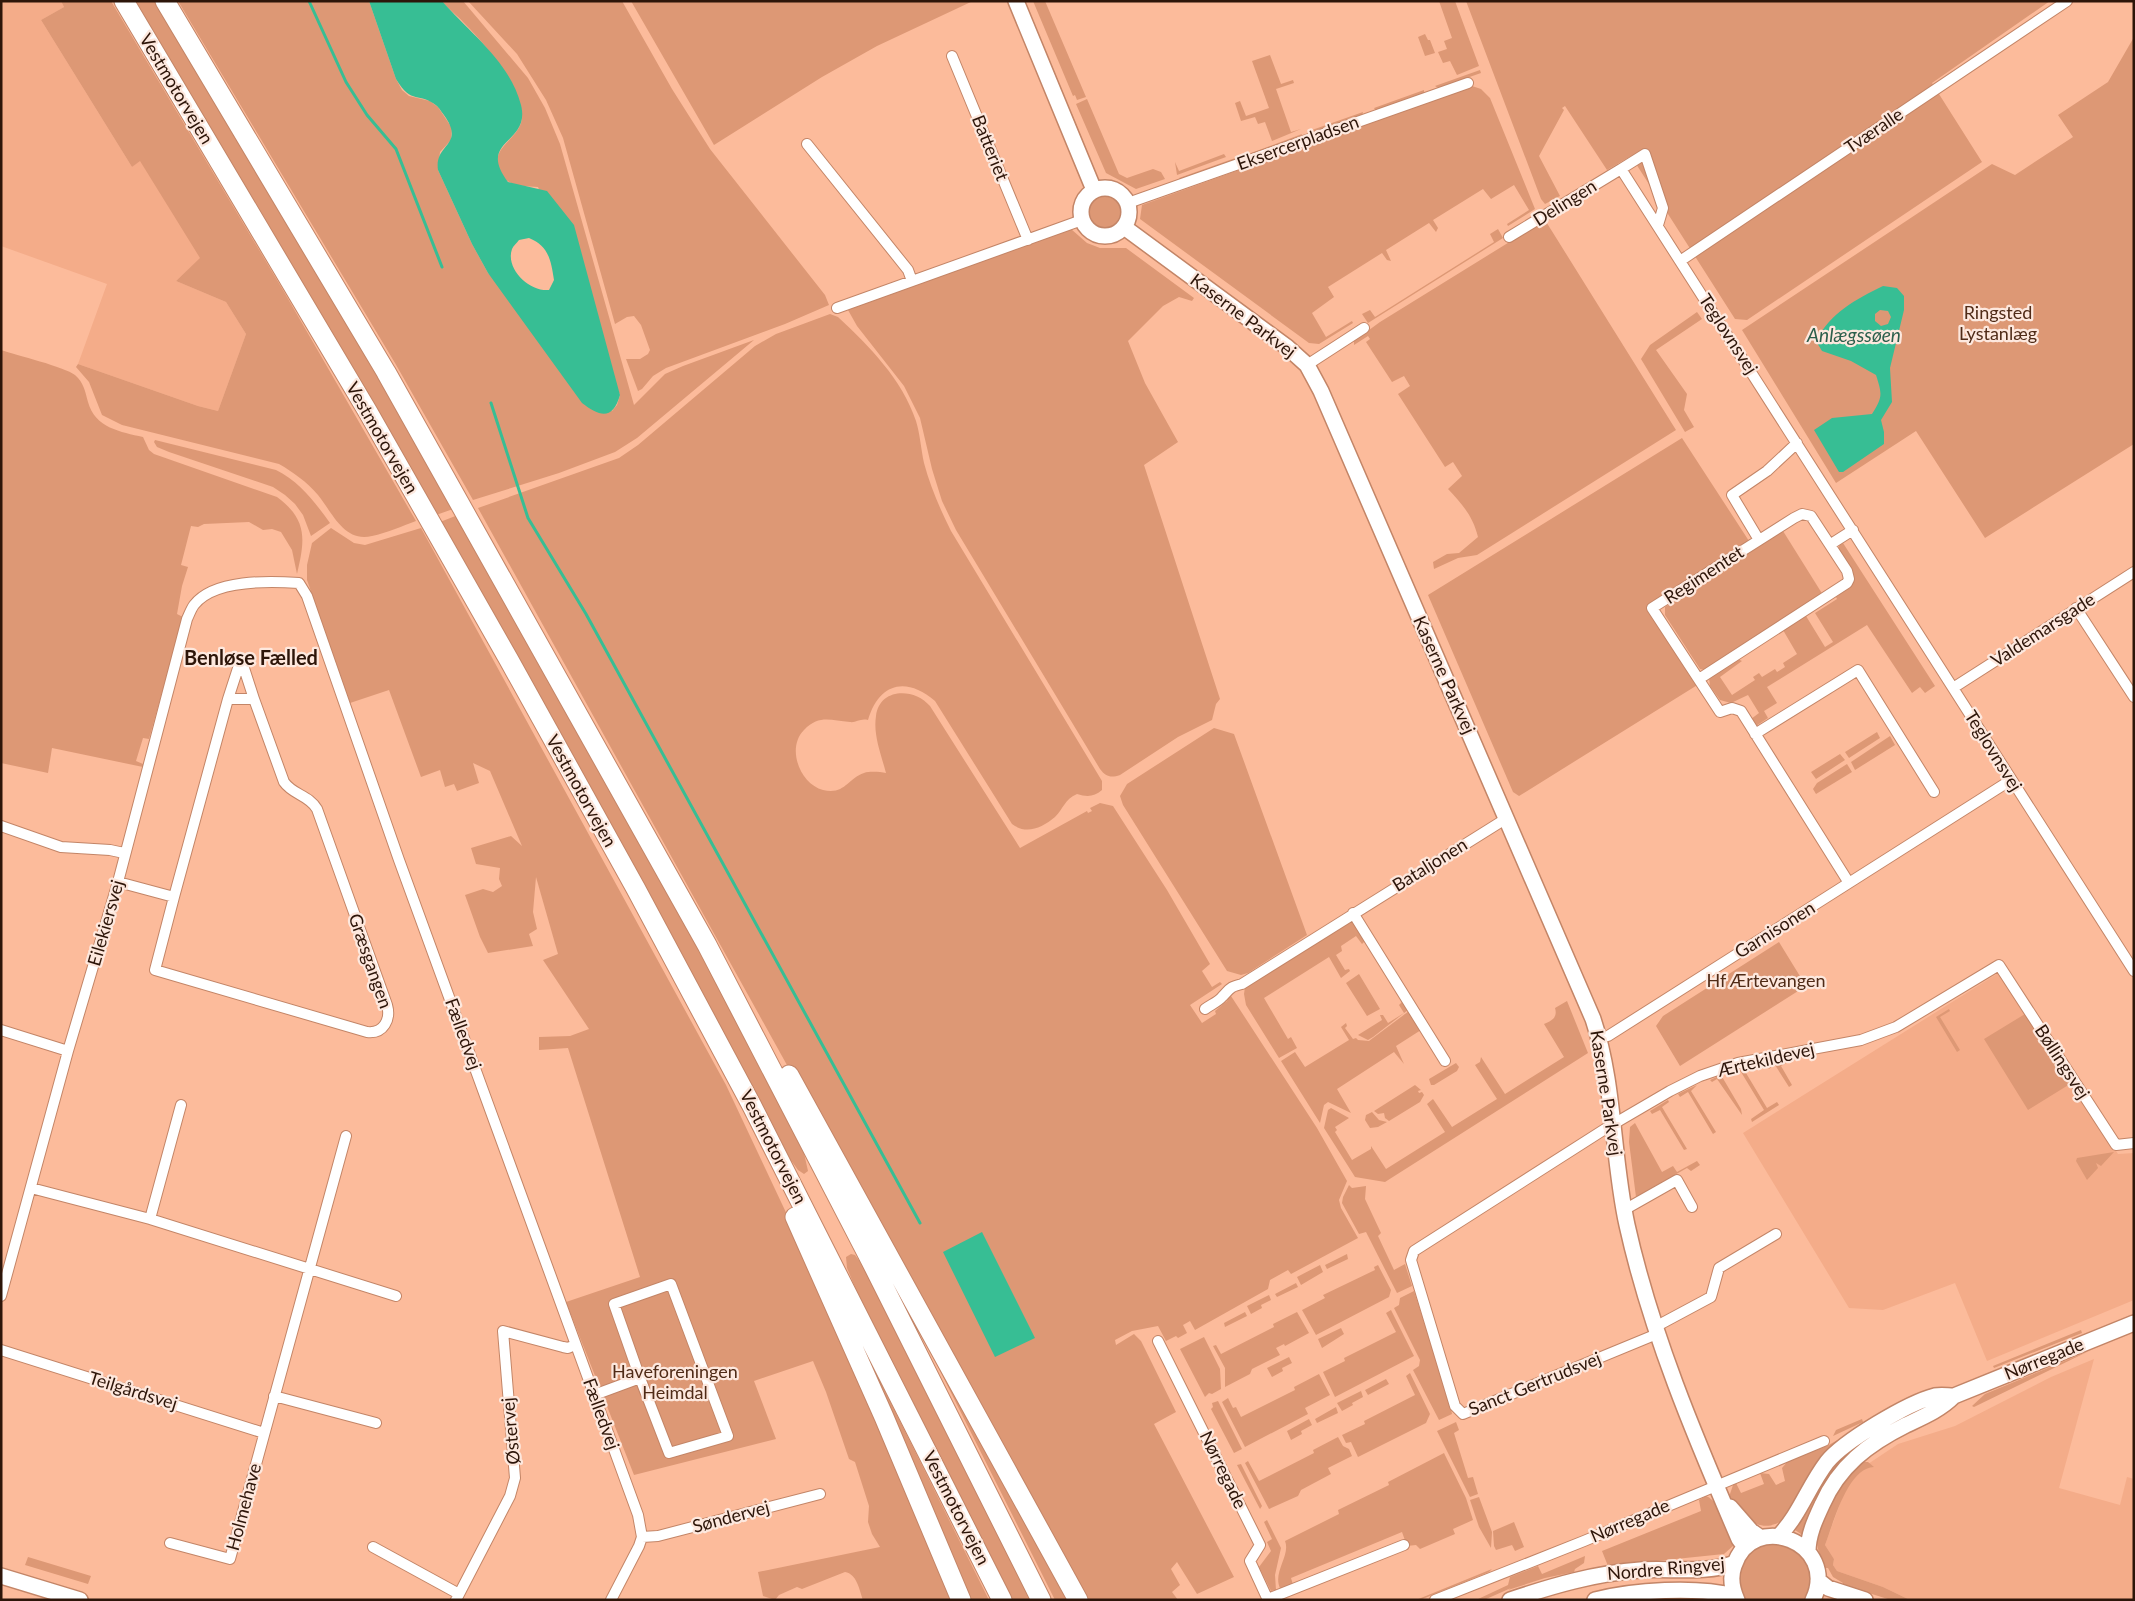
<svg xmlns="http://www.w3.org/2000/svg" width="2135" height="1601" viewBox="0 0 2135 1601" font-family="Lato,sans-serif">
  <rect width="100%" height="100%" fill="#fcbb9b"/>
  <path fill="#f4ac89" d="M1 1H61L64 7 41 20 132 167 140 160 201 258 176 281 226 302 246 334 218 411 198 406 78 364 107 284 1 246Z
    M2000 972 2118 1154 2134 1153V1300L1987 1361 1955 1283 1883 1310 1849 1308 1743 1133Z
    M2094 1359 2059 1488 2120 1505 2127 1477 2134 1479V1600H1910L1883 1587 1837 1571 1833 1565 1834 1559 1825 1545 1845 1490 1862 1468 1898 1444 1955 1426 2051 1377Z"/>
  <path fill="#dd9875" d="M61 1H111L283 290 416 521C402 526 387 533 372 536 344 543 332 512 318 495 307 482 293 472 279 464L122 425 102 415 89 382 76 367 78 364 198 406 218 411 246 334 226 302 176 281 200 258 140 161 132 167 41 20 64 7Z
    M134 1H157L456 508 436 515 285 254Z
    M178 1H369L396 79 402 90 409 96 430 101 438 107 452 128 451 140 440 152 438 170 472 244 488 273 612 411 617 405 620 395 538 187C522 186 505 187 499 169 491 148 515 141 521 123 524 112 519 101 514 91 502 65 484 43 464 23 457 15 448 9 442 1H463L528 78 545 108 560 144 634 405 665 374 683 366 754 340 637 438 615 452 559 473 473 500 395 363Z
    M468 1H622L672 89 710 149 825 295 829 305 785 324 666 368 653 376 642 389 638 391 626 359H640L648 354 650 350 641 325 634 316 627 317 615 324 563 138 546 100 517 54Z
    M631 1H973L877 46 822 77 714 145Z
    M1007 1H1009L1059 119 1057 121Z
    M1022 1H1025L1064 95 1062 96Z
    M1033 1H1045L1086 97 1077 100 1075 95 1073 96Z
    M1439 1H1455L1479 66 1457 75 1450 61 1443 63 1438 52 1447 49 1444 41 1452 38Z
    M1466 1H2050L1932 83 1982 162 1747 320 1735 319 1631 156 1607 170 1565 106 1562 108 1564 110 1539 156 1560 196 1545 204 1541 199Z
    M1425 34 1428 40H1430L1435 53 1425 56 1418 37Z
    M2134 37V444L1985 538 1916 431 1836 483 1742 330 1992 164 2015 175 2073 137 2058 115 2108 82Z
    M1270 55 1281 84 1293 80 1294 83 1276 89 1291 132 1301 129 1272 141 1265 122 1258 124 1255 117 1241 121 1235 103 1240 101 1246 116 1269 108 1252 61Z
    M1480 70 1481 73 1438 88 1435 86Z
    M1472 86 1481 89 1490 98 1535 209 1508 226 1507 224 1529 210 1514 185 1491 199 1483 189 1433 220 1438 228 1436 232 1429 223 1386 250 1391 261 1387 260 1382 253 1328 287 1334 297 1312 313 1326 337 1352 321 1353 323 1319 344 1309 343 1140 219 1142 205Z
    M1424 90V93L1376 111 1374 108Z
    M1087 99 1119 174 1127 178 1153 169 1161 172 1165 179 1136 189 1106 173 1076 104Z
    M1363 112 1362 116 1314 133 1312 130Z
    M1070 114H1072L1096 173 1092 168Z
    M1302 134 1301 137 1254 155 1251 153Z
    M1224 154 1226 157 1177 175 1175 162 1179 171Z
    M1241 156 1239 159 1181 181 1179 178Z
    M1089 212a16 16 0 1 1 32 0a16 16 0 1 1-32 0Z
    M1545 220 1676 430 1477 555 1458 558 1434 569 1433 562 1447 554 1459 553 1478 537C1473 516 1462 504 1448 489L1462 476 1453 462 1445 467 1398 394 1410 386 1404 376 1392 382 1366 342 1370 339 1368 336 1354 345V341L1380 322Z
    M1071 229 1087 243 1100 248H1126L1194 298 1192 301 1179 297 1163 306 1128 341 1145 383 1178 442 1144 465 1220 699 1216 704 1212 720 1178 737 1120 775C1111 778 1106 777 1100 769L956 530 942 501 932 469 920 418 904 386 857 326 848 310Z
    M1498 229 1503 238 1368 323 1362 314 1370 310 1375 317 1494 242 1490 234Z
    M1697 312 1702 319 1656 350 1687 394 1684 410 1694 427 1685 432 1641 359 1650 345Z
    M830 314 838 317C869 346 902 379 916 421 920 434 921 449 924 463 930 486 940 509 951 531L1102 781V790C1094 797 1087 797 1077 794 1064 800 1064 808 1055 817 1042 828 1026 835 1012 824L935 701C906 676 879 683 868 720 860 718 856 723 850 722 831 721 820 714 804 730 786 748 800 784 823 790 845 795 847 779 864 773 870 771 880 772 886 773 881 754 873 735 876 716 879 688 914 687 930 706L1020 848 1087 811 1088 813 1092 811 1090 808 1100 803 1113 806 1167 890 1210 964 1202 971 1212 987 1220 982 1222 984 1190 1005 1202 1023 1216 1014 1215 1011 1227 1001 1229 995 1231 996 1317 1128 1347 1181 1339 1200 1341 1208 1358 1238 1291 1274 1288 1270 1270 1280 1268 1289 1195 1330 1190 1321 1183 1325 1187 1333 1178 1338 1176 1336 1166 1341 1158 1326 1132 1331 1115 1340 1116 1345 1134 1334 1141 1341 1145 1349 1176 1412 1154 1424 1234 1577 1197 1594 1177 1562 1171 1569 1180 1585 1172 1592 1178 1600H1087L808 1103 478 508 619 458 638 445 755 346 776 334Z
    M1 350C16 355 65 367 75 375 84 383 85 391 88 402 95 428 121 432 143 437L149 450 154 454 277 497C308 520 305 540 297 574L292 550 281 532 272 529 263 530 249 522 204 524 198 527 191 526 181 565 188 567 182 586 177 614 183 617 149 739 143 738 136 761 143 764V767L52 748 48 773 1 763Z
    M1682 438 1749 541 1648 605 1699 684 1519 796 1513 792 1428 595Z
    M155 440 276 470C300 482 314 501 330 523L311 536 303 515 295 504 285 495 273 487 169 452 157 447 154 442Z
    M458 515 650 858 793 1126 804 1153 808 1171 804 1174 798 1170 788 1156 440 522Z
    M331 528 354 543 365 545 421 528 726 1085 830 1306 954 1600H863C859 1589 857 1574 845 1572L802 1589 797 1587 779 1595 775 1600 763 1596 758 1572 880 1547 872 1534 868 1522 869 1506 855 1462 849 1459 826 1392 813 1361 754 1381 776 1439 634 1475 566 1302 640 1277 568 1048 539 1050V1037L570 1036 589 1029 543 960 558 954 536 877 533 912 537 929 529 934 533 946 488 953 480 937 465 895 483 889 493 892 502 886 499 879 500 868 476 864 471 848 511 836 522 846 490 771 473 763 479 783 457 791 454 784 445 787 440 770 421 777 389 690 350 703 307 580V565L312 543Z
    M1783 531 1823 595 1705 670 1700 669 1665 615V607Z
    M1843 543 1935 686 1925 693 1920 687 1912 693 1867 625 1767 687 1777 703 1764 711 1768 718 1756 726 1751 719 1759 713 1748 695 1731 703 1720 700 1710 686 1709 678 1738 659 1742 661 1720 677 1732 695 1755 680 1753 677 1759 673 1762 677 1775 669 1777 672 1785 667 1783 663 1797 654 1783 630 1806 616 1825 647 1833 642 1815 613 1837 599 1836 597 1851 586 1839 550V546Z
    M1214 728 1234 734 1307 935 1248 973 1241 975 1227 971 1123 805 1120 796 1127 784Z
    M1877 732 1880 738 1849 758 1845 752Z
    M1890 736 1895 745 1855 770 1851 762Z
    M1840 754 1845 760 1816 779 1811 772Z
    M1847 764 1852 772 1816 794 1813 789 1817 783Z
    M1352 922C1358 926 1364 936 1364 942L1362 944 1356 936 1341 946 1342 951 1336 955 1345 970 1349 969 1350 971 1341 978 1329 957 1264 998 1288 1039 1291 1037 1297 1048 1279 1058 1246 1005 1244 994 1245 987 1348 923Z
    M1779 942 1806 986 1680 1066 1656 1026 1663 1016Z
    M1359 974 1380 1009 1367 1016 1346 983Z
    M1403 1001 1408 1010 1373 1037 1368 1040 1358 1035 1382 1020 1380 1015H1383L1388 1023 1404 1013 1399 1005Z
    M1567 1001 1588 1053 1385 1182 1355 1177 1324 1128 1328 1110 1331 1108 1349 1118 1335 1127 1337 1130 1335 1132 1352 1160 1371 1149V1146L1386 1169 1445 1132 1427 1104 1433 1099 1452 1127 1497 1099 1475 1065 1480 1062 1481 1057 1505 1094 1564 1057 1544 1024C1551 1021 1558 1018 1555 1008Z
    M1949 1009 1950 1011 1940 1017 1960 1050 1957 1052 1936 1017Z
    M1409 1011 1421 1030 1396 1046 1404 1064 1394 1052 1337 1089 1351 1113 1328 1102 1324 1105 1320 1123 1281 1061 1295 1052 1305 1067 1349 1040 1341 1027 1346 1023 1347 1026 1345 1028 1353 1039 1356 1038 1358 1040 1369 1041Z
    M2025 1014 2070 1084 2028 1110 1984 1039Z
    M1787 1059 1788 1062 1781 1066 1792 1085 1789 1087 1775 1065 1769 1069 1765 1063Z
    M1456 1063 1459 1067 1457 1071 1434 1085H1431L1429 1079Z
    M1752 1066 1753 1069 1746 1073 1767 1108 1777 1102 1779 1105 1752 1122 1751 1119 1764 1110 1741 1072 1732 1075 1731 1072Z
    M1721 1075 1741 1109 1742 1115 1717 1079 1712 1082 1710 1080Z
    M1415 1085 1421 1090 1418 1091 1419 1093 1422 1092 1424 1095 1420 1102 1389 1121 1385 1118 1384 1113 1378 1114 1374 1111Z
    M1697 1085 1691 1091 1716 1132 1713 1134 1688 1092 1680 1097 1678 1094Z
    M1668 1100 1669 1102 1662 1107 1687 1149 1684 1150 1660 1110 1652 1114 1650 1111Z
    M1372 1112 1379 1120 1387 1122 1378 1127 1370 1128 1365 1120 1366 1115Z
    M1635 1123 1662 1172 1673 1166 1677 1172 1697 1161 1700 1165 1691 1171 1687 1168 1636 1197 1629 1142 1630 1127Z
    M2114 1152 2101 1166 2096 1163 2098 1168 2087 1180 2076 1161 2077 1158Z
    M1349 1185 1352 1188 1366 1186 1365 1199 1381 1233 1378 1236 1394 1270 1405 1264 1412 1286 1397 1293 1366 1232 1359 1234 1342 1203 1343 1197Z
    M851 1254 855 1255 871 1276 1032 1600H1009L859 1297 847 1268 846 1257Z
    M1347 1254 1348 1259 1327 1269 1325 1265Z
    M1320 1265 1323 1272 1301 1285 1297 1277Z
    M1378 1265 1391 1290 1389 1297 1316 1335 1302 1310 1325 1298 1323 1295 1375 1270 1374 1267Z
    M1296 1283 1298 1287 1277 1297 1275 1294Z
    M1414 1291 1450 1403 1452 1414 1439 1420 1413 1370 1419 1366 1420 1360 1394 1308 1399 1305 1400 1298Z
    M1269 1295 1271 1300 1261 1305 1262 1308 1251 1314 1247 1306Z
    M1391 1310 1414 1356 1335 1397 1323 1372 1345 1361 1344 1358 1396 1332 1386 1313Z
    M1245 1312 1247 1316 1225 1327 1224 1323Z
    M1297 1312 1309 1333 1285 1346 1284 1344 1276 1348 1280 1355 1252 1369 1250 1374 1225 1387V1368L1213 1346 1216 1345 1221 1354 1274 1327 1273 1324Z
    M1341 1328 1344 1334 1322 1348 1318 1339Z
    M2081 1330 2082 1333 1994 1368 1993 1366Z
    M1204 1337 1220 1369 1221 1389 1212 1394 1209 1393 1205 1397 1180 1349Z
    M927 1340 1075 1600H1055L925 1341Z
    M2089 1351 1974 1407 1972 1406 1985 1394Z
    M1289 1357 1292 1363 1282 1368 1283 1371 1272 1377 1267 1368Z
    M873 1367 989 1600H968L870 1369Z
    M1410 1373 1430 1414 1426 1423 1358 1457 1351 1442 1346 1443 1342 1435 1365 1424 1364 1421 1415 1395 1406 1376Z
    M1319 1374 1330 1395 1305 1408 1308 1414 1245 1447 1222 1402 1228 1398 1233 1408 1236 1407 1241 1417 1295 1390 1294 1387Z
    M1386 1379 1389 1384 1368 1395 1365 1390Z
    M1361 1391 1363 1397 1352 1403 1353 1405 1342 1411 1337 1403Z
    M1218 1401 1242 1449 1234 1453 1211 1409 1213 1407 1212 1403Z
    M1336 1407 1338 1413 1317 1423 1315 1419Z
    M1309 1419 1312 1425 1301 1431 1302 1434 1291 1440 1287 1431Z
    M1862 1419 1863 1422 1833 1436 1836 1430Z
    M1456 1422 1459 1430 1454 1433 1468 1478 1473 1477 1478 1494 1470 1497 1437 1431Z
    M1862 1426 1782 1521C1757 1535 1745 1516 1729 1497L1733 1485 1736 1483 1741 1493 1764 1484 1760 1473 1769 1474 1776 1485 1785 1481 1782 1468 1788 1461 1827 1446Z
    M1867 1435 1866 1440 1848 1455 1804 1536 1795 1530 1831 1467Z
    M1338 1437 1343 1446 1349 1449 1352 1456 1328 1468 1331 1474 1301 1490 1298 1496 1269 1509 1245 1463 1248 1461 1259 1481 1314 1453 1313 1450Z
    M1444 1453 1466 1498 1473 1520 1453 1529 1455 1534 1420 1549 1416 1545 1407 1546 1402 1532 1291 1578 1294 1588 1281 1590C1271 1573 1291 1556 1285 1541L1339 1514 1338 1510 1389 1485 1388 1482Z
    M1863 1462H1868L1874 1467C1847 1468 1833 1525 1825 1545L1834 1559 1833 1565 1837 1571 1883 1587 1910 1600H1891L1843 1585V1583L1833 1577 1828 1568H1825L1818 1549 1816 1536 1836 1491 1858 1464Z
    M1241 1464 1262 1506 1260 1509 1237 1465Z
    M1706 1496C1719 1500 1732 1533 1733 1546L1724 1554 1608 1566 1602 1551 1701 1511 1699 1500Z
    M1479 1497 1492 1532 1491 1548 1479 1527 1470 1500Z
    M1267 1520 1281 1548 1275 1575 1276 1590 1271 1591 1259 1567 1271 1551 1267 1542 1272 1539 1264 1522Z
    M1514 1522 1524 1547 1515 1551 1512 1545 1496 1550 1494 1546 1493 1531Z
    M1774 1542C1809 1553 1815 1564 1806 1599L1742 1600 1737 1588 1739 1566 1753 1548Z
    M1585 1556 1584 1563 1575 1569 1574 1572 1545 1578 1508 1590 1511 1588 1484 1600H1476L1508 1585 1510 1577 1538 1566 1542 1574Z
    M28 1557 91 1576 88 1584 25 1565Z
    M1492 1569 1489 1572 1420 1600H1416Z"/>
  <path fill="#37be94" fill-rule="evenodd" d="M369 1H442C470 33 510 62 521 105 531 145 476 139 508 182L547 191 574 225 620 395C613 420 600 417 582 403L488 273 472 244 438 170C434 144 464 146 446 118 443 114 440 109 437 106 419 91 412 106 396 79ZM529 238C549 246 551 261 554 280L549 290C530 292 505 269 512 249 513 246 517 243 519 240Z
    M1883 286 1897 288 1904 296V310L1890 368 1892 402 1881 420 1884 432V444L1843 472H1839L1814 430 1832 418 1872 414C1883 397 1882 394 1876 375L1851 361 1822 351 1816 341C1830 313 1856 299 1883 286ZM1880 310 1888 311 1891 317 1888 324 1881 326 1875 321V314Z
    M982 1232 1035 1338 995 1357 943 1252Z"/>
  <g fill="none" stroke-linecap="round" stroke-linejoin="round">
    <path stroke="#37be94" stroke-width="3" d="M309 1 346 82 367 115 396 149 442 267
      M491 403 528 518 586 614 920 1223"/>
    <defs>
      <path id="street" d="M952 56 1028 240
        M807 144 908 270 912 281
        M1128 203 1468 83
        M1658 225 1663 208 1645 154 1621 169 2134 971
        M1509 237 1621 169
        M1680 261 2067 1
        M837 308 1082 220
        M1307 365 1364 328
        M1759 540 1732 495 1767 471 1797 443
        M1831 544 1853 530
        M2076 608 2134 697
        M1699 679 1847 583 1849 579 1847 571 1811 516 1802 514 1794 518 1652 608 1720 712 1732 708 1741 711 1849 883
        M1953 688 2134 572
        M228 699 240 662 243 665 254 699
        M1755 734 1858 670 1934 792
        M1 826 61 847 110 850 124 853
        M118 882 174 897 155 970 367 1032C384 1034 391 1019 387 1005L317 809C309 795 293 795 284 782L254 699H228L174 897
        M1353 913 1445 1061
        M1205 1009C1210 1005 1218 1002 1222 997 1230 989 1229 987 1242 984L1507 818
        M1 1030 68 1051
        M1600 1038 1608 1036 2011 780
        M31 1188 150 1219 396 1296
        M1624 1210 1677 1180 1692 1207
        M150 1219 181 1105
        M1 1296 68 1051 118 882 187 619C189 615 191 609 194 605 214 579 269 581 299 583L307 596 399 860 638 1515 642 1537 639 1546 611 1600
        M1655 1327 1711 1297 1719 1268 1776 1234
        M1657 1334 1463 1414 1455 1406 1411 1260 1414 1251 1605 1129 1670 1091 1700 1076 1738 1063 1861 1040 1896 1027 1999 965 2116 1145 2134 1143
        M1158 1341 1260 1545 1250 1561 1268 1600
        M1 1350 264 1433
        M594 1395 640 1378 669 1453 728 1436 671 1284 614 1304 640 1378
        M274 1396 376 1423
        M642 1537 658 1536 820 1494
        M170 1543 230 1559 346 1136
        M373 1547 459 1594
        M1268 1599 1404 1545
        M456 1600 510 1496 515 1478 503 1331 563 1347 568 1348 575 1345
        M1435 1600 1584 1541 1824 1441"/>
      <path id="secondary" d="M1016 1 1094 190
        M1081 212a24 24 0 1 1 48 0a24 24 0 1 1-48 0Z
        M1124 227 1287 347 1307 365 1321 391 1593 1019C1615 1085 1612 1157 1627 1225 1651 1333 1695 1437 1739 1539L1745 1547
        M1730 1507 1751 1531 1761 1538
        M1779 1536C1800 1514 1808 1487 1827 1462 1844 1441 1908 1403 1935 1396 1941 1395 1948 1396 1954 1396L2134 1323
        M1808 1552C1808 1535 1815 1520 1822 1505 1839 1466 1868 1444 1906 1425 1923 1417 1940 1410 1954 1396
        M1 1576 80 1600
        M1818 1580 1828 1588 1865 1600
        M1510 1600C1552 1586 1596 1573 1640 1570 1671 1568 1706 1574 1735 1563
        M1595 1600C1634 1590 1696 1586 1735 1596
        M1737 1600C1732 1589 1730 1577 1734 1566 1752 1509 1840 1542 1813 1600"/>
      <path id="highway" d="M124 1 368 412 509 660 636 889 752 1106 1002 1600
        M165 1 386 372 707 945 871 1261 1041 1600
        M789 1075 1078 1600
        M795 1217 884 1417 961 1600"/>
    </defs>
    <use href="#street" stroke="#c38567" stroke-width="12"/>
    <use href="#secondary" stroke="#c38567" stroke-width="18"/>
    <use href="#highway" stroke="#c38567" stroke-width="21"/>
    <use href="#street" stroke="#fff" stroke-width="10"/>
    <use href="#secondary" stroke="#fff" stroke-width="15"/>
    <use href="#highway" stroke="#fff" stroke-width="19"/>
  </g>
  <g text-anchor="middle" stroke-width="4.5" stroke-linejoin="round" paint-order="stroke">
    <g font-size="18" fill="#2d1509" stroke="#fde8de">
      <text transform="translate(176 89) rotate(59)" y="6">Vestmotorvejen</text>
      <text transform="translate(1874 131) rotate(-34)" y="6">Tværalle</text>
      <text transform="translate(1298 143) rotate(-20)" y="6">Eksercerpladsen</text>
      <text transform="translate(990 148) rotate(68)" y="6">Batteriet</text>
      <text transform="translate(1565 203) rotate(-32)" y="6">Delingen</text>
      <text transform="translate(1243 316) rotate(37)" y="6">Kaserne Parkvej</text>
      <text transform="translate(1728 334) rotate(57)" y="6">Teglovnsvej</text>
      <text transform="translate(382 438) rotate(60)" y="6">Vestmotorvejen</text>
      <text transform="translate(1704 575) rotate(-33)" y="6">Regimentet</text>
      <text transform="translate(2043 630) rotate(-33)" y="6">Valdemarsgade</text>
      <text transform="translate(1444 675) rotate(66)" y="6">Kaserne Parkvej</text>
      <text transform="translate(1993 751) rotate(58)" y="6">Teglovnsvej</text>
      <text transform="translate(581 791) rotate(61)" y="6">Vestmotorvejen</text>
      <text transform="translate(1430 865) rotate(-32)" y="6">Bataljonen</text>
      <text transform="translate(106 923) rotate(-74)" y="6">Eilekiersvej</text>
      <text transform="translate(1775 930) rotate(-32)" y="6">Garnisonen</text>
      <text transform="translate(370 961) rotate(71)" y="6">Græsgangen</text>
      <text transform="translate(463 1034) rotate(70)" y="6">Fælledvej</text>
      <text transform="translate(1766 1060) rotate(-13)" y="6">Ærtekildevej</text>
      <text transform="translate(2062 1062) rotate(57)" y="6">Bøllingsvej</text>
      <text transform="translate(1606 1093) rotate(81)" y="6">Kaserne Parkvej</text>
      <text transform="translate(773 1147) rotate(63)" y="6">Vestmotorvejen</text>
      <text transform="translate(2044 1359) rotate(-22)" y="6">Nørregade</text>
      <text transform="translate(1535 1384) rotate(-22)" y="6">Sanct Gertrudsvej</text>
      <text transform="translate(133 1391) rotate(17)" y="6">Teilgårdsvej</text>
      <text transform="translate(601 1414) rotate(70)" y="6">Fælledvej</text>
      <text transform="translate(511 1431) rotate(-95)" y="6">Østervej</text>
      <text transform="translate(1223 1470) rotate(64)" y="6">Nørregade</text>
      <text transform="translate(244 1507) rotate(-75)" y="6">Holmehave</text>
      <text transform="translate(956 1508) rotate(63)" y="6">Vestmotorvejen</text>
      <text transform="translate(731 1517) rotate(-15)" y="6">Søndervej</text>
      <text transform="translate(1630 1521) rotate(-23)" y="6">Nørregade</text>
      <text transform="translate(1666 1569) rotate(-5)" y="6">Nordre Ringvej</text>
    </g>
    <g font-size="18" fill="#502b17" stroke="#fde8de">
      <text x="1998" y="319">Ringsted<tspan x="1998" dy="21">Lystanlæg</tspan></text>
      <text x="1766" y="987">Hf Ærtevangen</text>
      <text x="675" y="1378">Haveforeningen<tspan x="675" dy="21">Heimdal</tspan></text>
    </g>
    <g font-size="19" font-style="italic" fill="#2b5f4c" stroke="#fde8de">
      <text x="1854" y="342">Anlægssøen</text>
    </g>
    <g font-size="20" font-weight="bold" fill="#2d1509" stroke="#fde8de">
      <text x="251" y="665">Benløse Fælled</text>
    </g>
  </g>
  <rect width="2135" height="1601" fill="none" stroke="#2d1509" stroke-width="5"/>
</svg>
